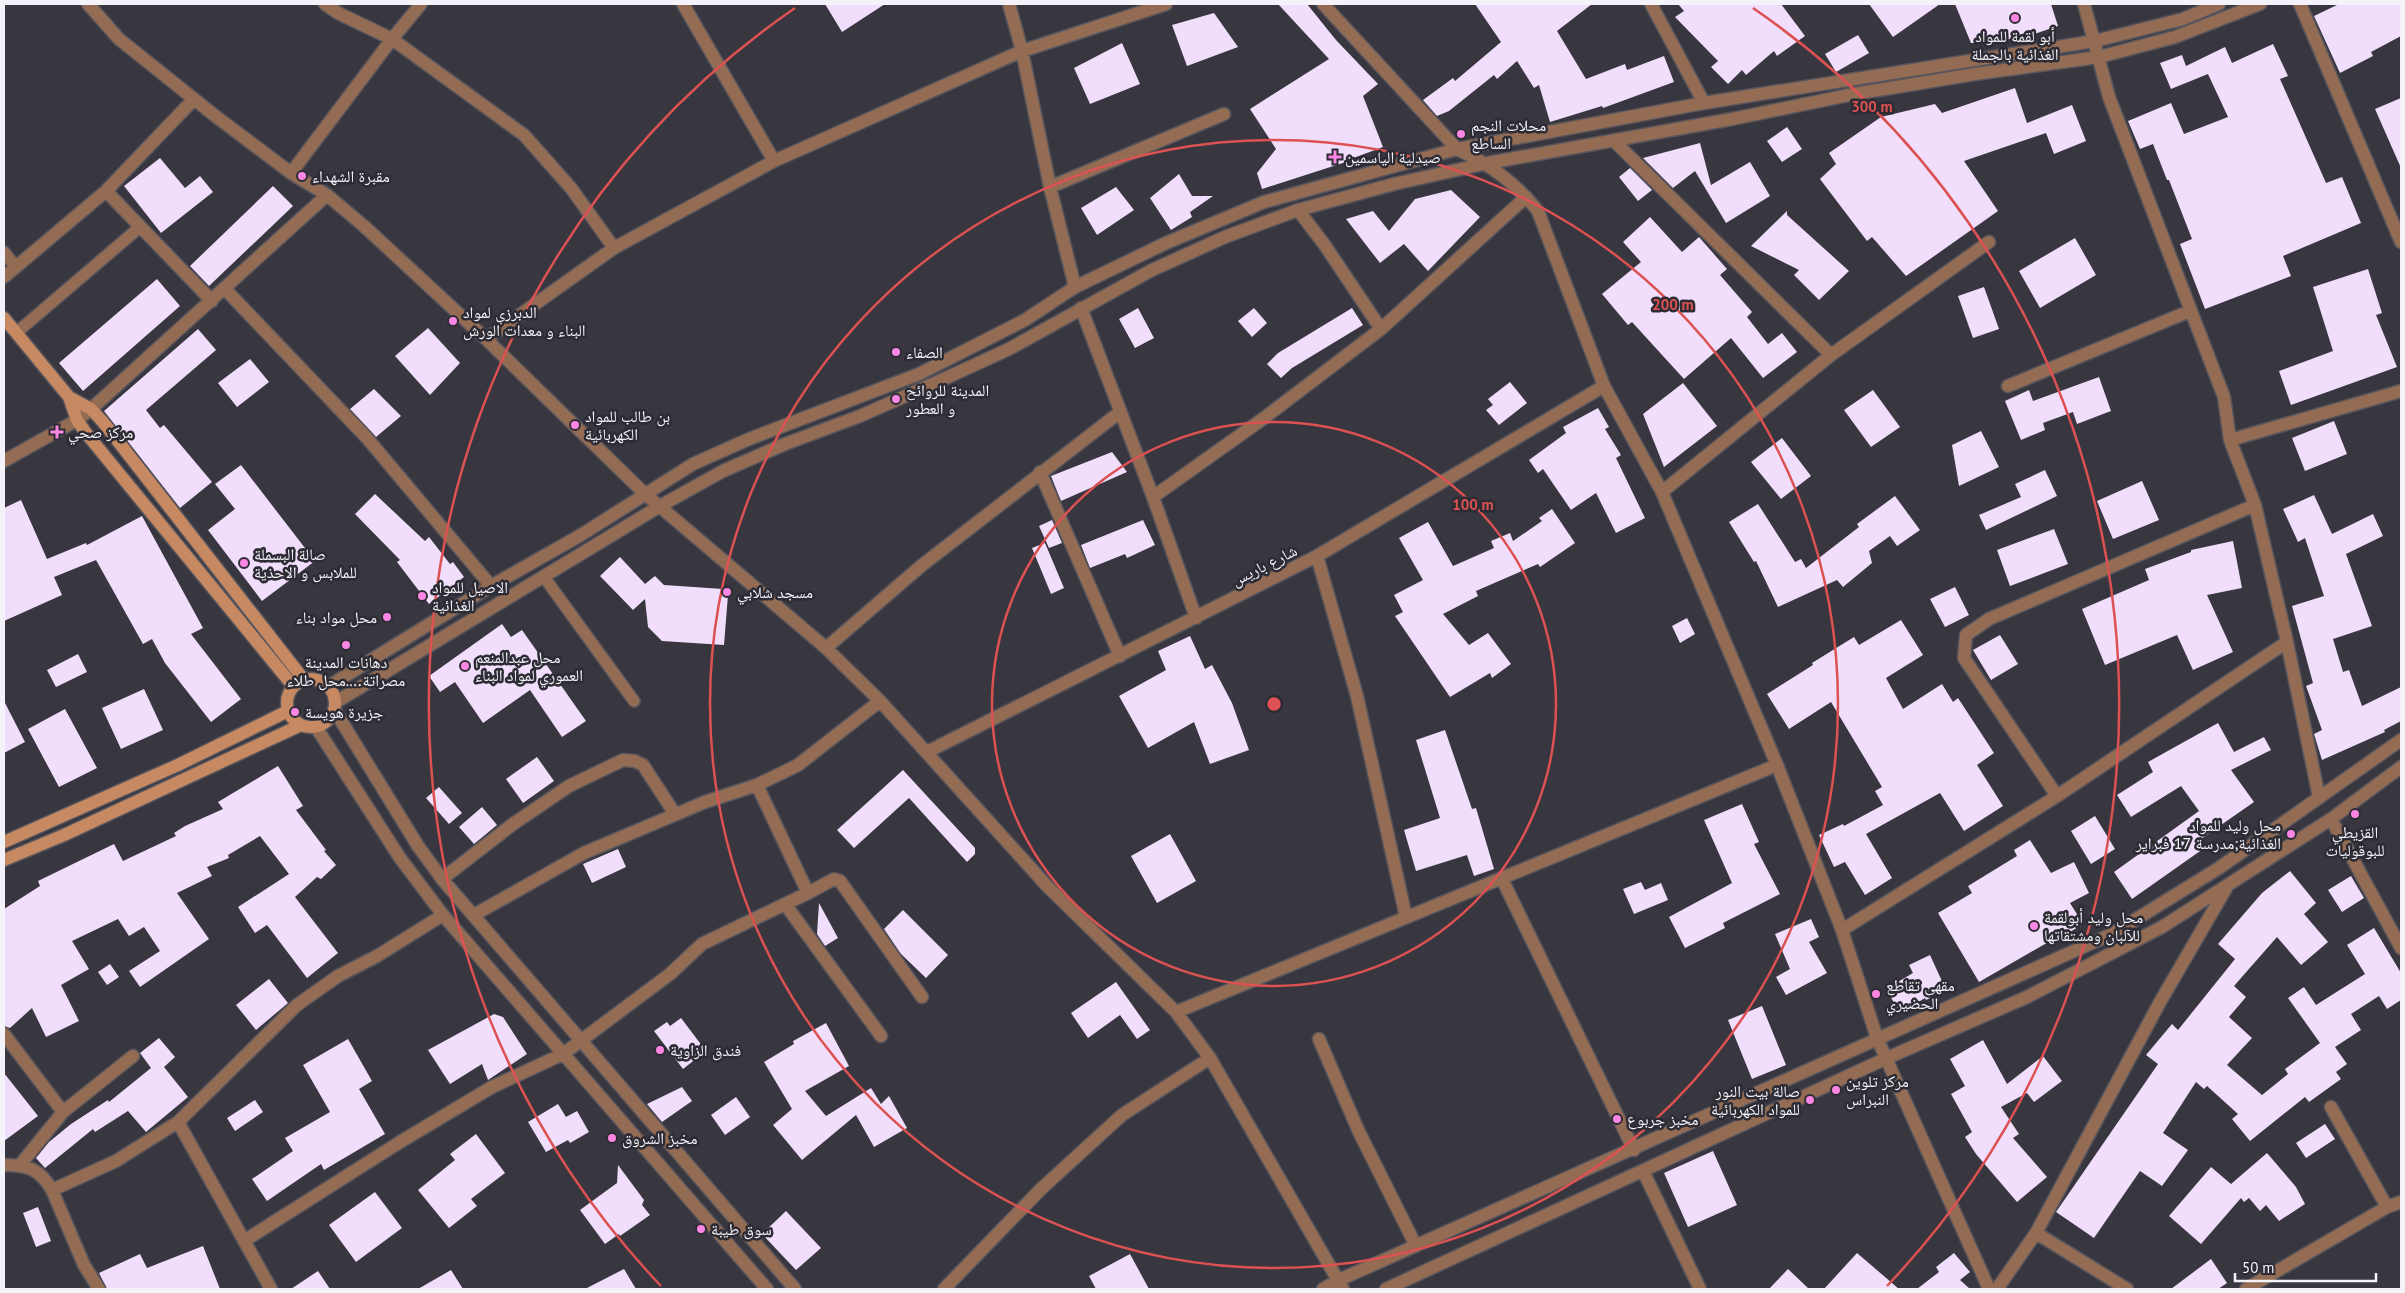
<svg xmlns="http://www.w3.org/2000/svg" width="2405" height="1293" viewBox="0 0 2405 1293" font-family="'PT Sans','Noto Naskh Arabic',sans-serif">
  <rect width="100%" height="100%" fill="#38363f"/>
  <path fill="#f1defd" d="M825 4H885L842 32Z
    M1278 4H1307L1336 40 1378 84 1363 96 1383 147 1348 160 1349 161 1262 189 1257 173 1276 149 1250 109 1329 59Z
    M1475 4H1592L1557 31 1586 79 1625 64 1627 70 1664 56 1674 82 1603 108 1602 106 1550 122 1539 85 1534 88 1517 61 1497 79 1494 75 1449 111 1437 116 1423 100 1453 78 1455 81 1501 42Z
    M1678 4H1781L1805 36 1777 56 1774 51 1746 75 1742 70 1728 84 1711 67 1718 61 1675 17 1684 11Z
    M1869 4H1940L1893 37Z
    M1955 4H2051L2058 26 2031 35 2030 31 1999 43H1971Z
    M2339 4H2401V36L2371 52 2373 56 2340 73 2314 16Z
    M1214 13 1238 47 1187 66 1172 25Z
    M1858 35 1869 53 1836 72 1825 54Z
    M1122 43 1140 84 1090 104 1074 68Z
    M2273 44 2288 76 2280 79 2326 183 2342 177 2361 223 2283 256 2291 276 2205 309 2180 244 2192 239 2169 180H2167L2153 144 2140 149 2128 121 2171 103 2184 134 2228 117 2208 74 2171 89 2160 63 2182 55 2186 66 2225 47 2232 63Z
    M2015 88 2027 123 2072 105 2086 141 2054 154 2046 133 1964 161 1998 211 1906 276 1872 237 1867 241 1820 179 1836 164 1829 153 1881 117 1935 104 1942 113Z
    M2401 98V168L2375 109Z
    M1787 127 1802 149 1782 162 1767 141Z
    M1700 143 1711 185 1750 162 1770 196 1726 223 1695 171 1673 188 1643 158Z
    M160 158 185 188 200 176 213 192 161 233 124 186Z
    M1630 168 1652 190 1638 201 1619 177Z
    M1179 174 1192 196H1213L1190 212 1192 217 1171 230 1150 198Z
    M273 186 293 206 209 286 190 266Z
    M1116 187 1134 210 1097 235 1081 208Z
    M1451 190 1480 217 1428 271 1404 244 1380 263 1346 219 1373 211 1389 231 1415 199Z
    M1787 211V215L1849 271 1819 300 1794 275 1799 270 1751 246Z
    M1650 217 1682 252 1699 237 1727 269 1720 275 1752 312 1747 317 1768 344 1782 333 1797 352 1763 378 1731 338 1684 379 1632 322 1628 325 1602 294 1641 262 1623 242Z
    M2075 238 2096 275 2040 308 2019 271Z
    M2368 269 2382 313 2376 315 2397 367 2291 405 2279 371 2333 351 2313 287Z
    M157 279 180 306 83 391 59 363Z
    M1984 287 1999 329 1973 338 1958 296Z
    M1138 308 1154 338 1135 348 1119 319Z
    M1254 308 1267 323 1252 337 1238 321Z
    M1352 308 1363 325 1292 368 1281 378 1267 364 1278 353Z
    M428 328 460 363 430 395 395 356Z
    M198 329 216 350 146 410 160 428 164 425 212 482 180 508 104 411Z
    M250 359 269 382 237 407 218 383Z
    M2099 377 2111 411 2077 424 2073 412 2043 423 2045 430 2021 440 2005 401 2029 390 2033 401Z
    M1510 382 1527 403 1499 425 1486 410 1493 405 1488 399Z
    M1683 383 1717 426 1664 467 1643 414Z
    M374 389 401 416 376 437 350 409Z
    M1873 390 1900 427 1871 447 1844 410Z
    M1598 408 1609 427 1605 429 1621 455 1616 458 1645 518 1616 533 1596 493 1571 510 1543 469 1538 473 1529 460 1566 433 1563 427Z
    M2334 421 2347 454 2305 471 2292 438Z
    M1981 431 1999 467 1959 486 1952 445Z
    M1782 438 1811 476 1781 499 1751 462Z
    M1112 452 1127 472 1061 501 1051 476Z
    M241 465 315 561 262 601 208 530 235 509 215 484Z
    M2045 470 2057 496 1986 530 1979 515 2021 497 2015 484Z
    M2142 481 2159 520 2113 539 2097 501Z
    M375 494 425 541 429 537 450 564 453 562 464 577 429 604 397 562 400 560 355 514Z
    M2314 495 2332 534 2373 514 2383 536 2346 554 2372 626 2333 639 2343 672 2349 670 2362 706 2401 687V721L2384 730 2385 732 2322 760 2314 734 2322 730 2306 686 2313 683 2292 606 2324 596 2305 538 2298 542 2283 509Z
    M1895 496 1920 530 1897 546 1890 536 1869 551 1872 563 1843 587 1837 580 1778 607 1756 561 1754 562 1729 522 1758 504 1795 562 1801 559 1806 568 1859 527 1857 524Z
    M21 500 47 559 86 543 87 545 142 516 203 628 191 634 241 699 211 722 165 663 152 639 143 644 96 560 54 577 62 595 4 621V508Z
    M1552 509 1575 543 1540 567 1538 564 1476 591 1478 596 1443 614 1469 645 1488 633 1511 664 1492 678 1490 673 1450 697 1395 616 1403 612 1394 595 1423 580 1399 538 1428 522 1453 566 1494 548 1491 541 1510 533 1513 541 1542 521 1539 518Z
    M1052 520 1062 543 1049 548 1039 526Z
    M1143 520 1155 545 1127 558 1125 554 1090 568 1081 545Z
    M2054 529 2068 564 2010 586 1997 550Z
    M2233 541 2242 588 2207 595 2233 652 2193 670 2177 635 2105 665 2082 609 2149 580 2145 569 2191 552V550Z
    M1045 543 1064 588 1051 594 1032 548Z
    M620 557 645 584 655 576 664 585 723 589 728 595 724 645 662 641 648 627 645 599 633 610 600 576Z
    M1955 587 1969 615 1945 627 1930 599Z
    M1687 618 1695 634 1680 643 1672 626Z
    M1901 620 1923 655 1886 678 1903 709 1942 684 1953 702 1958 698 1994 753 1977 765 2003 806 1964 831 1940 793 1866 834 1892 878 1865 895 1845 862 1834 867 1819 835 1843 824 1844 826 1883 805 1875 791 1882 787 1831 702 1789 729 1767 694 1813 665 1812 663 1854 637 1859 645Z
    M502 624 511 637 522 630 586 721 562 737 530 690 483 723 455 682 440 692 429 676Z
    M2000 635 2018 664 1991 680 1973 650Z
    M1190 636 1205 669 1212 665 1232 703 1249 750 1210 764 1194 722 1148 748 1119 696 1166 670 1158 651Z
    M78 654 87 672 56 687 47 670Z
    M144 689 163 730 121 749 102 708Z
    M4 701 25 742 4 753Z
    M65 709 97 768 59 787 28 729Z
    M2218 723 2234 752 2264 737 2271 750 2231 770 2254 802 2198 841 2203 849 2132 899 2114 872 2199 811 2181 786 2131 817 2117 795 2153 772 2148 762Z
    M1445 730 1472 809 1476 808 1494 869 1474 876 1467 855 1416 871 1404 830 1440 818 1416 740Z
    M537 757 554 781 523 803 506 779Z
    M278 766 303 806 296 810 326 850 324 851 336 865 321 879 317 877 295 897 338 953 307 978 267 925 255 933 238 907 289 874 260 836 228 855 229 858 207 867 212 876 177 893 209 939 140 987 129 971 160 951 144 927 129 936 118 919 72 941 89 969 61 985 79 1021 46 1037 32 1008 10 1028 4 1026V909L40 886 38 881 114 844 123 861 176 836 174 833 185 826 223 809 218 802Z
    M903 770 975 848V854L967 862 909 798 854 848 837 830Z
    M439 787 462 813 449 824 426 798Z
    M1742 804 1759 842 1754 844 1780 894 1723 923 1725 928 1685 948 1669 917 1732 883 1704 820Z
    M482 807 497 825 474 844 459 827Z
    M2095 816 2115 849 2091 864 2071 831Z
    M1170 834 1196 881 1157 903 1131 856Z
    M2030 840 2051 873 2074 862 2089 893 2070 903 2083 924 2070 932 2069 930 1979 982 1938 913 1972 893 1968 886 2017 856 2014 850Z
    M618 849 626 867 592 883 583 864Z
    M2290 871 2316 903 2304 914 2328 942 2301 965 2277 937 2234 986 2246 997 2229 1017 2252 1038 2227 1065 2262 1095 2288 1074 2285 1069 2320 1043 2288 998 2304 987 2316 1005 2365 974 2347 945 2374 928 2401 973V1000L2387 1009 2379 996 2351 1014 2361 1030 2335 1047 2347 1064 2336 1072 2341 1079 2309 1102 2305 1097 2250 1141 2232 1119 2238 1114 2207 1086 2204 1089 2196 1082 2163 1133 2188 1150 2162 1186 2140 1171 2094 1238 2056 1212 2158 1064 2146 1055 2172 1024 2178 1030 2235 959 2218 944 2262 893Z
    M2351 876 2364 898 2342 912 2328 890Z
    M1641 882 1645 890 1661 883 1668 900 1634 914 1623 889Z
    M819 903 838 938 825 946 817 934Z
    M903 910 948 955 926 978 901 954 884 929Z
    M1811 919 1819 937 1809 942 1827 973 1786 995 1776 977 1790 969 1775 934Z
    M1930 955 1946 990 1926 1000 1925 998 1900 1013 1886 989 1913 973 1909 965Z
    M110 964 119 977 107 985 98 972Z
    M269 979 288 1003 256 1030 236 1005Z
    M1116 982 1150 1030 1137 1039 1120 1015 1088 1038 1071 1013Z
    M1762 1006 1786 1065 1752 1079 1728 1020Z
    M494 1014 503 1017 527 1054 488 1080 482 1064 450 1084 428 1050Z
    M681 1018 706 1051 683 1069 654 1031 667 1022 670 1026Z
    M826 1023 849 1066 805 1091 826 1116 871 1088 881 1104 889 1096 907 1128 874 1147 856 1115 802 1160 773 1125 792 1109 764 1062 794 1044 793 1041Z
    M159 1038 175 1057 164 1067 188 1097 146 1132 128 1111 95 1132 93 1129 45 1168 36 1158 49 1142 71 1124 108 1100 109 1102 151 1068 140 1053Z
    M348 1039 372 1081 359 1089 385 1134 324 1170 321 1164 267 1201 252 1179 293 1151 285 1138 330 1112 303 1065Z
    M1983 1040 2007 1084 2043 1056 2062 1081 2034 1102 2027 1093 2001 1107 2019 1134 2013 1138 2047 1177 2017 1202 1976 1154 1965 1137 1972 1132 1951 1094 1965 1086 1950 1059Z
    M4 1073 38 1116 4 1141Z
    M682 1087 692 1101 662 1122 647 1104Z
    M736 1097 750 1117 725 1135 711 1115Z
    M255 1100 263 1112 235 1131 227 1118Z
    M558 1104 566 1117 577 1111 589 1132 570 1143 568 1140 546 1152 528 1122Z
    M2325 1124 2335 1139 2306 1158 2296 1143Z
    M476 1134 505 1173 471 1199 477 1206 449 1228 418 1190 455 1160 450 1154Z
    M1713 1151 1737 1205 1688 1227 1664 1173Z
    M2267 1153 2296 1187 2305 1204 2279 1221 2266 1205 2260 1211 2249 1198 2244 1202 2241 1198 2201 1244 2169 1216 2211 1167 2231 1184Z
    M618 1165 644 1200 642 1205 650 1215 620 1236 619 1234 605 1244 580 1210 617 1183Z
    M375 1192 402 1228 356 1262 329 1225Z
    M38 1207 51 1241 36 1247 23 1213Z
    M786 1211 821 1248 796 1270 762 1234Z
    M203 1246 220 1289H107L99 1273 140 1254 147 1268Z
    M1857 1253 1899 1289H1824Z
    M1954 1253 1970 1272 1960 1280 1970 1289H1917L1939 1272 1936 1267Z
    M1130 1254 1149 1289H1096L1089 1276Z
    M2211 1259 2227 1283 2218 1289H2171Z
    M624 1269 636 1289H585Z
    M1788 1269 1809 1289H1769Z
    M451 1270 463 1289H418Z
    M318 1271 330 1289H291Z"/>
  <g fill="none" stroke-linecap="round" stroke-linejoin="round">
    <defs>
      <path id="service" d="M4 252 15 266
        M16 333 140 227
        M544 577 634 701"/>
      <path id="minor" d="M88 4 119 39 214 115 291 173 327 195 365 227 486 339 644 493 826 648 880 701 1047 886 1176 1012 1210 1058 1343 1289
        M325 4 338 13 392 39 524 135 571 188 614 248
        M683 4 774 161
        M1009 4 1022 51 1050 187 1075 287
        M1323 4 1457 149
        M1651 4 1704 103
        M2084 4 2109 97 2224 397 2230 440 2255 505 2287 642 2319 797
        M2300 4 2401 242
        M1614 141 1831 355
        M291 173 392 39 421 4
        M1050 187 1224 114
        M106 191 212 301
        M1298 210 1324 244 1381 329
        M4 277 106 191 194 99
        M225 289 367 438 491 586
        M1081 308 1153 497 1196 618
        M486 339 614 248 774 161 1022 51 1166 4
        M2008 386 2190 311
        M2230 440 2401 391
        M4 461 77 420 91 409 327 195
        M1040 472 1120 656
        M1662 492 1831 355 1989 242
        M1153 497 1264 418 1381 329 1526 197
        M1317 556 1357 696 1406 917
        M826 648 921 566 1120 412
        M335 711 418 846 442 879 795 1289
        M316 727 400 858 443 915 767 1289
        M927 752 1317 556 1604 386
        M2057 796 1964 658 1966 635 1989 619 2255 505
        M2331 819 2401 948
        M442 879 513 824 569 786 623 760 635 761 643 765 675 814
        M1502 879 1634 1150
        M808 893 834 879 840 881 922 997
        M785 904 881 1036
        M474 915 584 853 705 802 757 785 798 765 880 701
        M1842 930 2057 796 2287 642
        M1176 1012 1777 765
        M4 1034 63 1112 133 1056
        M1319 1039 1359 1132 1416 1246
        M2331 1107 2387 1207
        M178 1122 271 1289
        M4 1165C28 1165 40 1169 52 1190L116 1161 178 1122 297 1005 338 976 377 956 443 915
        M20 1165 63 1112
        M1643 1171 1700 1289
        M52 1190 84 1265 99 1289
        M2036 1233 2127 1289
        M244 1241 400 1142 492 1087 563 1054 670 974 702 944 808 893 757 785
        M944 1289 1041 1189 1122 1115 1210 1058
        M1323 1289 1339 1280 2112 934 2219 868 2401 740
        M1386 1289 1887 1058 2027 997 2162 927 2331 819 2401 767
        M1997 1289 2036 1233 2160 1002 2228 885
        M2246 1289 2387 1207 2401 1202"/>
      <path id="tertiary" d="M1457 149C1491 165 1514 182 1538 211L1604 386 1662 492 1777 765 1842 930 1877 1038 1989 1289
        M329 686 491 586 581 535 693 464 749 439 919 374 1025 320 1075 287 1166 243 1264 202 1457 149 1704 103 2095 41 2183 19 2219 4
        M336 702 660 506 723 471 785 444 860 416 935 383 1009 349 1152 270 1225 237 1298 210 1394 184 1488 163 1732 119 1854 94 1975 74 2099 57 2175 37 2260 4"/>
      <path id="secondary" d="M4 318 69 397 77 420 86 433 293 686
        M69 397 91 409 103 422 304 680
        M287 703a24 24 0 1 1 48 0a24 24 0 1 1-48 0Z
        M4 842 178 765 288 711
        M4 860 64 835 301 725"/>
    </defs>
    <use href="#service" stroke="#56545d" stroke-width="14"/>
    <use href="#minor" stroke="#56545d" stroke-width="15"/>
    <use href="#tertiary" stroke="#56545d" stroke-width="15"/>
    <use href="#secondary" stroke="#56545d" stroke-width="15"/>
    <use href="#service" stroke="#946c53" stroke-width="11"/>
    <use href="#minor" stroke="#946c53" stroke-width="12"/>
    <use href="#tertiary" stroke="#946c53" stroke-width="12"/>
    <use href="#secondary" stroke="#c78961" stroke-width="12"/>
  </g>
  <g fill="none" stroke="#dc5152" stroke-width="2.5">
    <circle cx="1274" cy="704" r="282"/>
    <circle cx="1274" cy="704" r="564"/>
    <path d="M661 1286A845 845 0 0 1 795 8M1753 8A845 845 0 0 1 1887 1286"/>
  </g>
  <g fill="#fc86e4" stroke="#2d2c34" stroke-width="2">
    <circle cx="2015" cy="18" r="5"/>
    <circle cx="1461" cy="134" r="5"/>
    <path d="M1332.5 149.5h5v5h5v5h-5v5h-5v-5h-5v-5h5z"/>
    <circle cx="302" cy="176" r="5"/>
    <circle cx="453" cy="321" r="5"/>
    <circle cx="896" cy="352" r="5"/>
    <circle cx="896" cy="399" r="5"/>
    <circle cx="575" cy="425" r="5"/>
    <path d="M54.5 424.5h5v5h5v5h-5v5h-5v-5h-5v-5h5z"/>
    <circle cx="244" cy="563" r="5"/>
    <circle cx="727" cy="592" r="5"/>
    <circle cx="422" cy="596" r="5"/>
    <circle cx="387" cy="617" r="5"/>
    <circle cx="346" cy="645" r="5"/>
    <circle cx="465" cy="666" r="5"/>
    <circle cx="295" cy="712" r="5"/>
    <circle cx="2355" cy="814" r="5"/>
    <circle cx="2291" cy="834" r="5"/>
    <circle cx="2034" cy="926" r="5"/>
    <circle cx="1876" cy="994" r="5"/>
    <circle cx="660" cy="1050" r="5"/>
    <circle cx="1836" cy="1090" r="5"/>
    <circle cx="1810" cy="1100" r="5"/>
    <circle cx="1617" cy="1119" r="5"/>
    <circle cx="612" cy="1138" r="5"/>
    <circle cx="701" cy="1229" r="5"/>
  </g>
  <g text-anchor="middle" stroke-width="5" stroke-linejoin="round" paint-order="stroke">
    <g font-size="16" fill="#f4f3f9" stroke="#2d2c34" text-anchor="start">
      <text x="2015" y="42" text-anchor="middle">أبو لقمة للمواد<tspan x="2015" dy="18">الغذائية بالجملة</tspan></text>
      <text x="1471" y="131">محلات النجم<tspan x="1471" dy="18">الساطع</tspan></text>
      <text x="1345" y="163">صيدلية الياسمين</text>
      <text x="312" y="182">مقبرة الشهداء</text>
      <text x="463" y="318">الدبرزي لمواد<tspan x="463" dy="18">البناء و معدات الورش</tspan></text>
      <text x="906" y="358">الصفاء</text>
      <text x="906" y="396">المدينة للروائح<tspan x="906" dy="18">و العطور</tspan></text>
      <text x="585" y="422">بن طالب للمواد<tspan x="585" dy="18">الكهربائية</tspan></text>
      <text x="68" y="438">مركز صحي</text>
      <text x="254" y="560">صالة البسملة<tspan x="254" dy="18">للملابس و الاحذية</tspan></text>
      <text x="432" y="593">الاصيل للمواد<tspan x="432" dy="18">الغذائية</tspan></text>
      <text x="737" y="598">مسجد شلابي</text>
      <text x="377" y="623" text-anchor="end">محل مواد بناء</text>
      <text x="475" y="663">محل عبدالمنعم<tspan x="475" dy="18">العموري لمواد البناء</tspan></text>
      <text x="346" y="668" text-anchor="middle">دهانات المدينة<tspan x="346" dy="18">مصراتة....محل طلاء</tspan></text>
      <text x="305" y="718">جزيرة هويسة</text>
      <text x="2281" y="831" text-anchor="end">محل وليد للمواد<tspan x="2281" dy="18">الغذائية;مدرسة 17 فبراير</tspan></text>
      <text x="2355" y="838" text-anchor="middle">القزيطي<tspan x="2355" dy="18">للبوقوليات</tspan></text>
      <text x="2044" y="923">محل وليد أبولقمة<tspan x="2044" dy="18">للآلبان ومشتقاتها</tspan></text>
      <text x="1886" y="991">مقهى تقاطع<tspan x="1886" dy="18">الحضيري</tspan></text>
      <text x="670" y="1056">فندق الزاوية</text>
      <text x="1846" y="1087">مركز تلوين<tspan x="1846" dy="18">النبراس</tspan></text>
      <text x="1800" y="1097" text-anchor="end">صالة بيت النور<tspan x="1800" dy="18">للمواد الكهربائية</tspan></text>
      <text x="1627" y="1125">مخبز جربوع</text>
      <text x="622" y="1144">مخبز الشروق</text>
      <text x="711" y="1235">سوق طيبة</text>
    </g>
    <g font-size="16" fill="#f4f3f9" stroke="#2d2c34">
      <text transform="translate(1264 565) rotate(-27)" y="6">شارع باريس</text>
    </g>
  </g>
  <circle cx="1274" cy="704" r="8" fill="#dc5152" stroke="#2d2c34" stroke-width="2.5"/>
  <g font-size="15" text-anchor="middle" font-weight="bold" fill="#dc5152" stroke="#2d2c34" stroke-width="5" stroke-linejoin="round" paint-order="stroke">
    <text x="1872" y="112">300 m</text>
    <text x="1673" y="310">200 m</text>
    <text x="1473" y="510">100 m</text>
  </g>
  <rect width="2405" height="1293" fill="none" stroke="#f4f3f9" stroke-width="10"/>
  <path d="M2235 1273v8h141v-8" fill="none" stroke="#f4f3f9" stroke-width="2.5"/>
  <text x="2242" y="1273" font-size="15" fill="#f4f3f9" stroke="#2d2c34" stroke-width="4" paint-order="stroke">50 m</text>
</svg>
